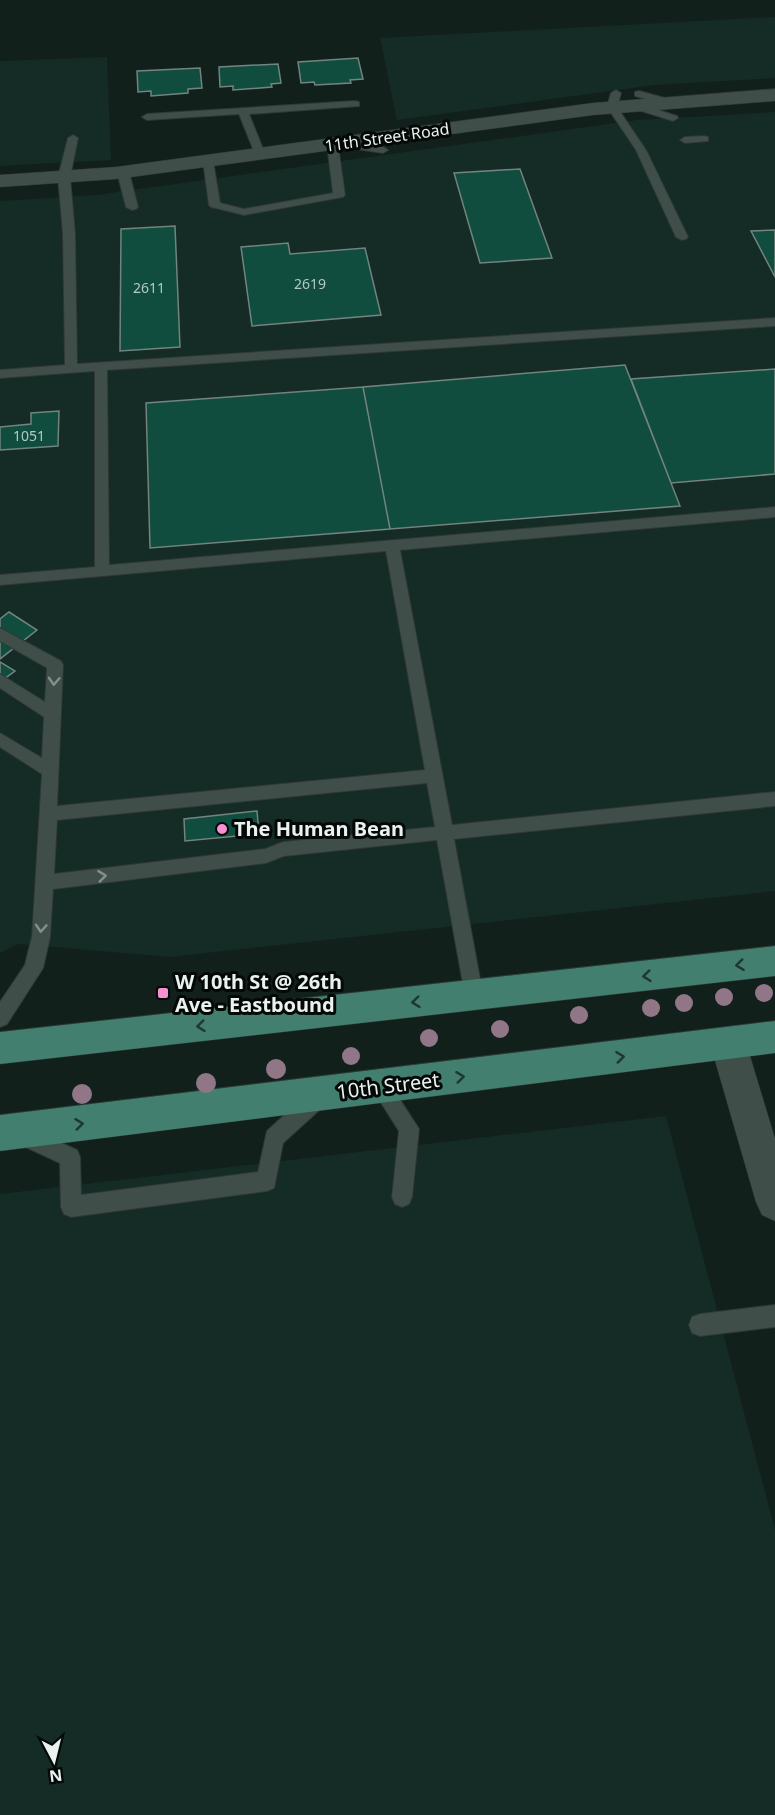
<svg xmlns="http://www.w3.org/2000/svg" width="775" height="1815" viewBox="0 0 775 1815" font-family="'Noto Sans',sans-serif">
  <rect width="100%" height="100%" fill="#12201c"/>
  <path fill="#152b25" d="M775 17V78L655 85 397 120 380 38Z
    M107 57 111 160 0 166V61Z
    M775 112V891L170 957 18 944 0 953V201L96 195 637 120Z
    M666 1116 775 1530V1815H0V1194Z"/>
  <path fill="#104d3f" stroke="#73837e" stroke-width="1.5" d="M358 58 363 79 350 80 351 83 315 85 314 82 301 83 298 62Z
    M278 64 281 83 271 84 272 87 233 90V86L220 87 219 67Z
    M200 68 202 88 188 89V93L151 96V91L138 92 137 71Z
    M520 169 552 258 480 263 454 173Z
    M175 226 180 347 120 351 121 229Z
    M775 230V277L751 231Z
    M288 243 290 254 365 248 381 315 252 326 241 247Z
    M625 365 680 506 390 529 363 387Z
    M775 369V474L671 483 631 379Z
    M363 387 390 529 150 548 146 403Z
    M59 411 58 446 0 450V427L31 424V413Z
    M9 612 37 630 0 659V619Z
    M0 662 15 671 0 682Z
    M257 811 259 834 185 841 184 819Z"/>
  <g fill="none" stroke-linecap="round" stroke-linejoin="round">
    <defs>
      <path id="service" d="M616 90 621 93 617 107 646 150 688 237 686 239 682 240 676 237 636 150 607 107 611 93Z
        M639 91 672 100 673 102 668 105 635 96V92Z
        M355 101 359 102V106L249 114 265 154 260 157 255 154 239 114 147 120 142 117 147 114Z
        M633 102 677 116 678 118 673 121 629 107V103Z
        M73 135 78 138 70 177 75 234 77 364 775 318V326L107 370 109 565 775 507V517L400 550 452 825 775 792V806L454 839 483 995 481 1001 474 1003 467 1001 465 995 437 840 284 856 266 863 53 889 50 937 43 968 7 1024 0 1027V1002L25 965 32 937 42 774 0 747V733L42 758 44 717 0 688V674L45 702 47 668 0 641V628L61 661 63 665 57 806 425 770 386 551 0 585V575L95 567V371L0 378V370L65 365 63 234 58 177 68 138ZM427 783 435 827 283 842 265 849 54 874 57 820Z
        M704 136 708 137V141L685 143 680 140 685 137Z
        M338 140 383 147 388 150 383 153 338 146 345 195 343 197 244 215 211 207 209 205 203 161 208 158 213 161 220 203 244 209 333 193 327 144Z
        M123 169 129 172 138 207 136 209 132 210 126 207 117 172Z
        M381 1078 388 1081 419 1129 412 1197 409 1204 402 1207 395 1204 392 1197 399 1131 371 1087 374 1081Z
        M320 1087 327 1089 330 1096 327 1103 283 1143 274 1188 267 1191 71 1217 64 1214 61 1207 60 1163 17 1143 14 1136 17 1129 24 1126 77 1150 80 1157 81 1195 258 1172 267 1131 313 1089Z
        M775 1305V1327L700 1336 692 1333 689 1325 692 1317 700 1314Z"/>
      <path id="minor" d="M775 89V101L593 115 116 179 0 187V175L116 167 593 103Z
        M728 1027 741 1032 746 1043 775 1139V1221L762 1215 756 1202 710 1043 715 1032Z"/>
      <path id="primary" d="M775 946V976L0 1064V1032Z
        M775 1021V1053L0 1151V1115Z"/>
    </defs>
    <use href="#service" stroke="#2f3835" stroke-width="2"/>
    <use href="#minor" stroke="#2f3835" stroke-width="1"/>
    <use href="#primary" stroke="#2f3835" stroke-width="1"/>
    <use href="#service" fill="#3f4e49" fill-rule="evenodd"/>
    <use href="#minor" fill="#3f4e49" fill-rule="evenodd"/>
    <use href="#primary" fill="#437f6f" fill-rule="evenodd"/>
  </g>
  <g fill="#917688">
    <circle cx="764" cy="993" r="9"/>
    <circle cx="724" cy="997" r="9"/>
    <circle cx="684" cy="1003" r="9"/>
    <circle cx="651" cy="1008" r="9"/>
    <circle cx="579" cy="1015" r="9"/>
    <circle cx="500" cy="1029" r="9"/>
    <circle cx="429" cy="1038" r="9"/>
    <circle cx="351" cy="1056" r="9"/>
    <circle cx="276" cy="1069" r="10"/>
    <circle cx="206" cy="1083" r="10"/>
    <circle cx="82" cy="1094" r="10"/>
  </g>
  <defs><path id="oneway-chevron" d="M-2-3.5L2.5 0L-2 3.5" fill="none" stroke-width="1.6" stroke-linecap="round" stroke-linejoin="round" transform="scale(1.5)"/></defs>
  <g stroke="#83908b">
    <use href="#oneway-chevron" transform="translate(54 681) rotate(93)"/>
    <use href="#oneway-chevron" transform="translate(102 876) rotate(-7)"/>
    <use href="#oneway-chevron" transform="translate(41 928) rotate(94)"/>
  </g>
  <g stroke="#1d3831">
    <use href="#oneway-chevron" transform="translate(740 965) rotate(173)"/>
    <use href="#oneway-chevron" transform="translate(647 976) rotate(174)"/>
    <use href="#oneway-chevron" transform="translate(416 1002) rotate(174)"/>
    <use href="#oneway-chevron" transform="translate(201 1026) rotate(174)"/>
    <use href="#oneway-chevron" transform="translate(620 1057) rotate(-7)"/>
    <use href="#oneway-chevron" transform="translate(460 1077) rotate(-7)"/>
    <use href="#oneway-chevron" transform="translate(79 1124) rotate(-7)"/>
  </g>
  <g fill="#f690d0" stroke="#040807" stroke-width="2">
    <circle cx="222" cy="829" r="6"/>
    <rect x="157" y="987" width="12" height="12" rx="3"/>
  </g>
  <g text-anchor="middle" stroke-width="6" stroke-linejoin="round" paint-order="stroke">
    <g font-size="14" fill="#b3c9c3">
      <text x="310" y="289">2619</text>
      <text x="149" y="293">2611</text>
      <text x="29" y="441">1051</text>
    </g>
    <g font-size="16" fill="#e9f2ef" stroke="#040807">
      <text transform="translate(387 137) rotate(-8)" y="6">11th Street Road</text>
    </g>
    <g font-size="20" font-weight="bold" fill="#e9f2ef" stroke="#040807" text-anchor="start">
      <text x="234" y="836">The Human Bean</text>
      <text x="175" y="989">W 10th St @ 26th<tspan x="175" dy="23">Ave - Eastbound</tspan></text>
    </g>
    <g font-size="20" fill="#e9f2ef" stroke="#040807">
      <text transform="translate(388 1086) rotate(-7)" y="7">10th Street</text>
    </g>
  </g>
  <g transform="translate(54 1761) rotate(173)" stroke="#040807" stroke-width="4.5" paint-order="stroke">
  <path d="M0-4.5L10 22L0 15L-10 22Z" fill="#e9f2ef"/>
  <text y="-9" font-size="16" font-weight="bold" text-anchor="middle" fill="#e9f2ef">N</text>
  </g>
</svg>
